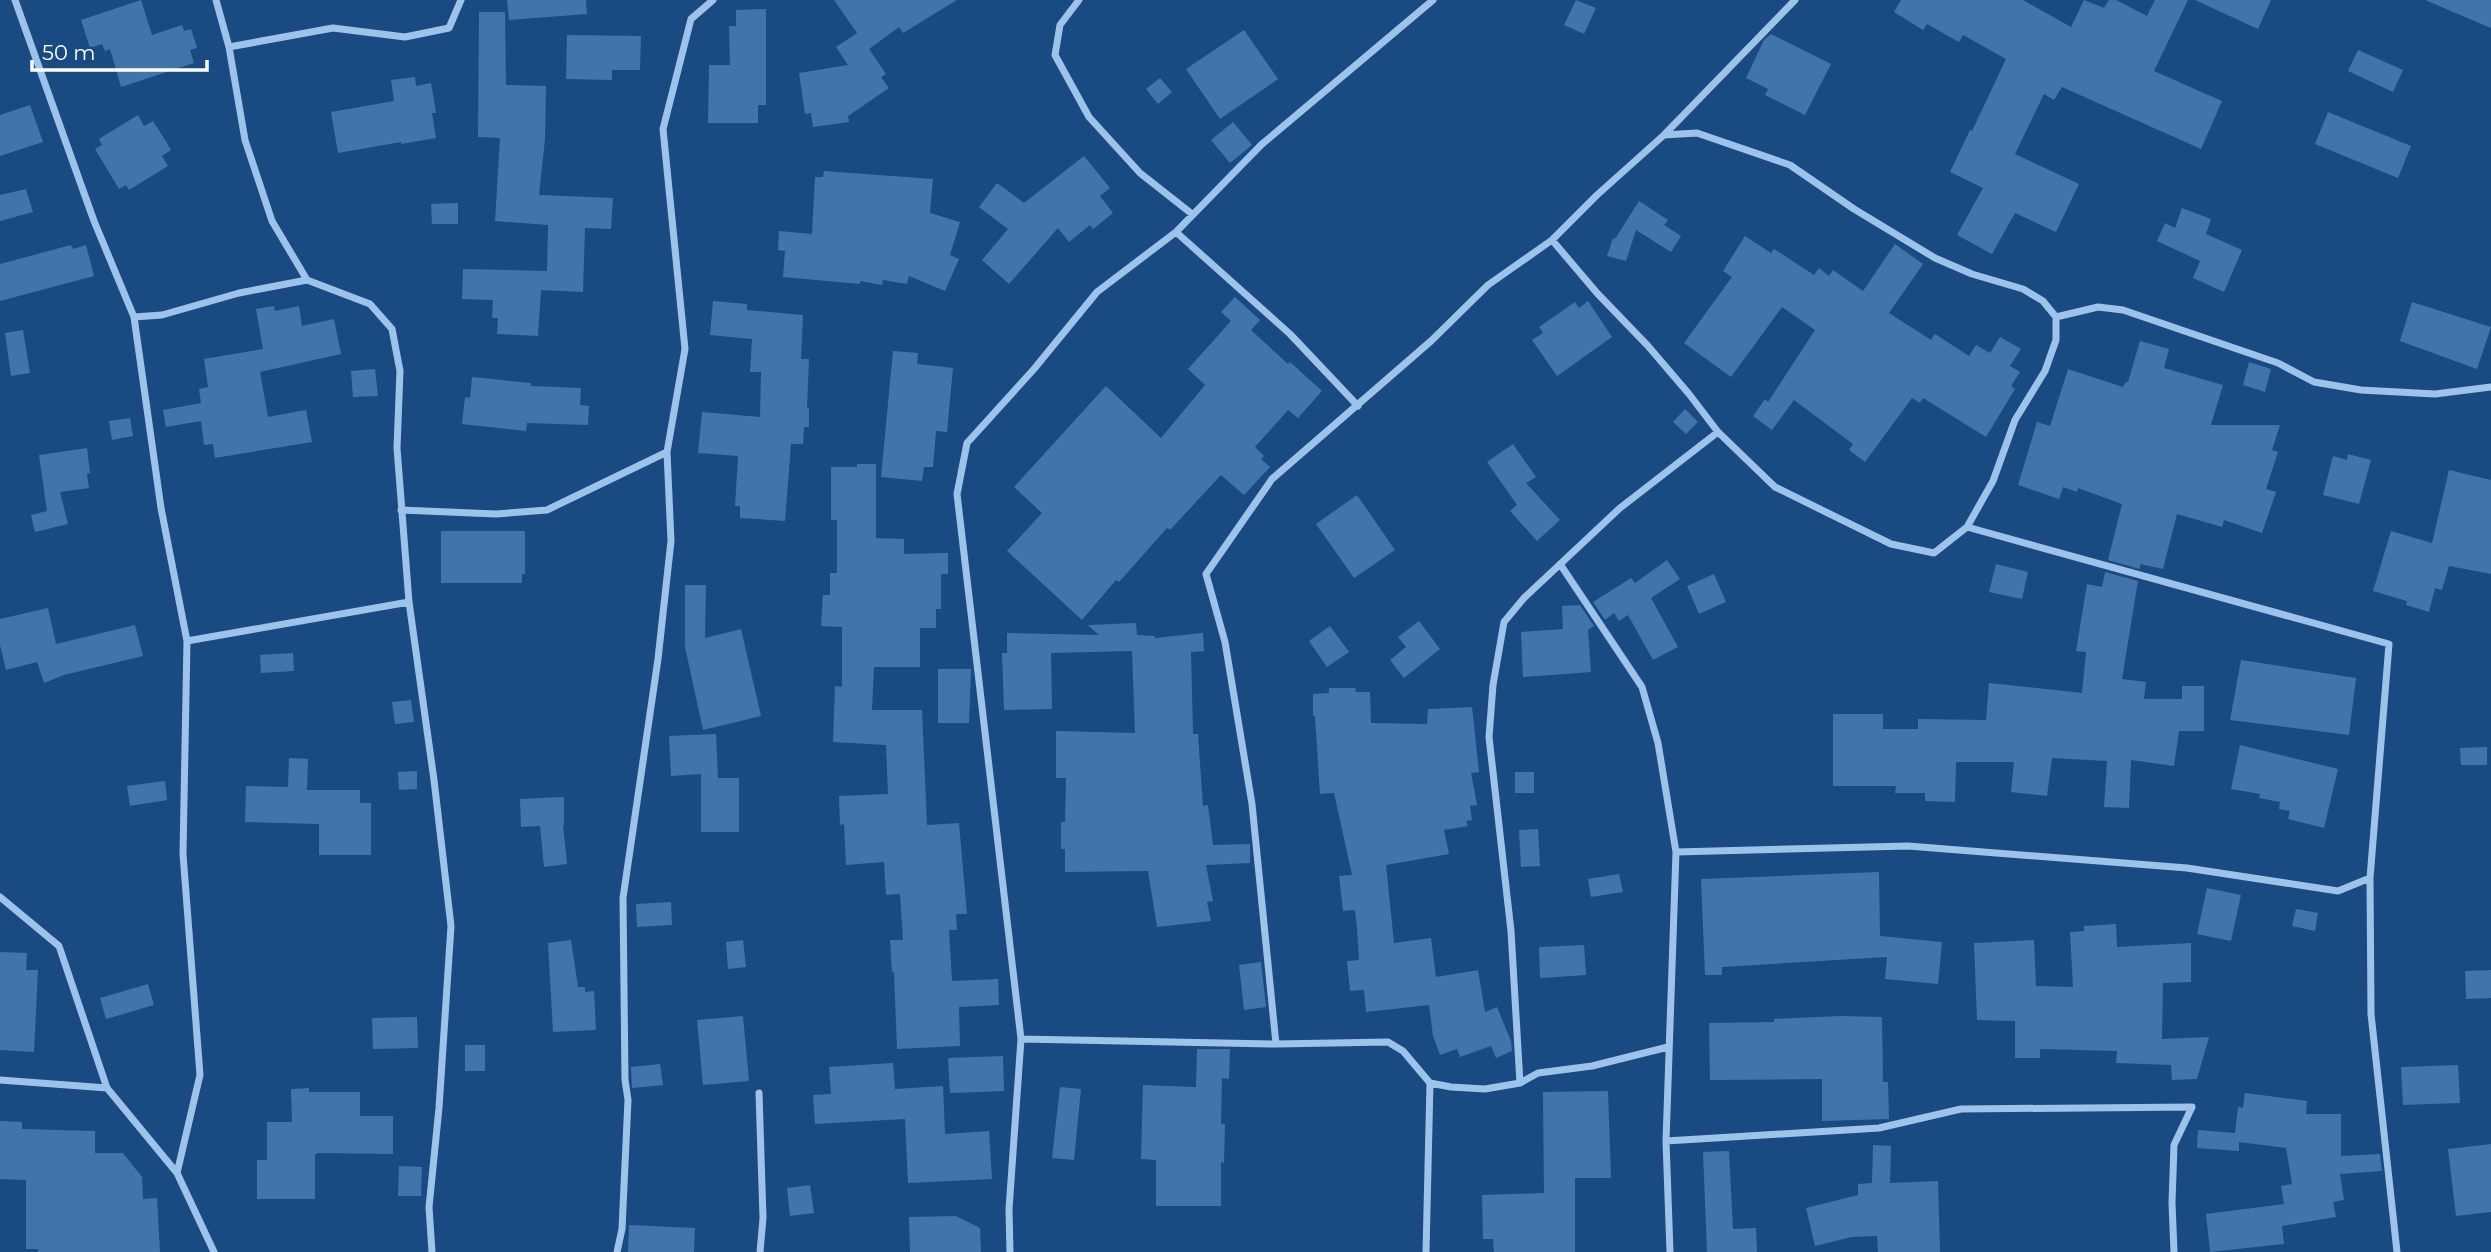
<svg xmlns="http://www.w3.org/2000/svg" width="2491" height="1252" viewBox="0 0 2491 1252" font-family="Montserrat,sans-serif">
  <rect width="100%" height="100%" fill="#1a4a82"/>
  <path fill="#4274ac" d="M141 0 152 35 182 25 184 31 191 29 197 48 190 50 194 63 121 87 110 49 105 51 102 44 90 48 81 20Z
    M507 0H586L587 14 509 20Z
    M834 0H957L903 33 899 27 869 49 886 74 881 77 889 88 848 116 849 122 813 127 811 113 805 114 799 73 848 65 836 47 857 33Z
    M1576 0 1596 8 1584 34 1564 25Z
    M1901 0H2023L2071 27 2084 0 2104 8 2109 0H2116L2147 16 2155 0H2188L2154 71 2222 101 2201 149 2062 87 2054 100 2044 94 2015 154 2079 184 2056 232 2015 213 1992 254 1957 235 1983 188 1950 172 1970 130 1972 131 2006 59 1963 35 1959 42 1927 24 1923 30 1894 12Z
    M2195 0H2271L2258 29Z
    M2425 0H2491V28Z
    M766 9V105H758V123H708L709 65H730L729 26H736V10Z
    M479 12H505L506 85 546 86 545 139 539 195 613 198 611 229 585 228 583 292 541 290 538 336 497 334 498 318H492L493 300 462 299 463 269 547 271 548 225 495 221 500 138 478 137Z
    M1244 30 1278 79 1220 119 1186 69Z
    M1771 34 1831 64 1805 115 1765 95 1768 89 1746 78 1764 40Z
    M567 35 641 36 640 70H612V80L566 79Z
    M2358 50 2403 70 2393 92 2348 71Z
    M415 77 416 86 431 83 436 113H432L436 138 401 144V142L338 153 331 112 394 101 391 80Z
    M1160 78 1172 92 1158 104 1146 89Z
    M30 105 43 142 0 156V115Z
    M2328 112 2411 146 2398 178 2315 144Z
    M138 115 144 126 153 121 167 143 171 150 162 156 168 166 129 190 126 185 119 189 95 149 102 145 99 139Z
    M1233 122 1252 145 1230 163 1211 140Z
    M1084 156 1110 188 1100 196 1113 213 1093 229 1090 225 1069 242 1058 228 1009 284 982 260 1008 229 979 207 997 183 1024 203Z
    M824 171 933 179 930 213 960 222 950 255 959 259 945 291 909 276 907 284 883 280 882 285 860 281V284L783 277 785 251 778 250 779 231 812 234 815 177H823Z
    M26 189 33 212 0 221V195Z
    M1639 201 1668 220 1664 225 1681 236 1671 252 1636 230 1626 261 1607 256 1613 238 1615 239Z
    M458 203V224H432L431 204Z
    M2182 208 2211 219 2206 234 2242 250 2224 292 2193 278 2200 261 2157 241 2165 223 2175 228Z
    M1745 236 1771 253 1774 249 1814 275 1819 268 1829 276 1833 270 1863 291 1895 244 1923 264 1889 313 1931 340 1935 334 1969 356 1976 345 1990 353 2000 337 2021 349 2010 366 2020 372 2011 386 2015 389 1986 437 1923 398 1920 403 1912 398 1865 462 1849 450 1853 444 1794 400 1772 430 1753 416 1765 399 1768 402 1815 330 1782 307 1731 377 1684 343 1732 277 1723 271Z
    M71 245 73 249 86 245 94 276 0 301V264Z
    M1235 297 1260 320 1251 330 1288 364 1290 362 1322 391 1298 418 1288 410 1255 447 1264 456 1261 459 1270 467 1244 495 1221 475 1170 530 1167 528 1119 582 1116 580 1082 620 1007 551 1042 513 1014 487 1106 386 1161 438 1205 385 1188 369 1231 321 1221 312Z
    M713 301 747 304V310L803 315 801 359H809L807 408H809V427H804L803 444H791L785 521 740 518V506H735L738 456 698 453 702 412 760 417 761 372H750L752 339 710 335Z
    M1588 301 1612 337 1557 376 1532 340 1543 333 1539 327 1575 302 1579 308Z
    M2412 302 2491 327 2477 369 2400 341Z
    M274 306 275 311 299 306 302 326 334 319 341 354 260 372 268 417 306 410 312 442 215 458 213 444 204 445 201 421 166 427 163 410 201 403 199 389 208 387 204 359 263 349 256 309Z
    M23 330 30 373 11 376 5 333Z
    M2140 341 2169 349 2164 368 2223 385 2211 425H2280L2272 450 2278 452 2266 489 2276 492 2262 533 2224 520 2222 527 2177 514 2163 569 2140 564V569L2108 560 2122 504 2078 488 2077 492 2063 487 2059 499 2018 485 2037 422 2050 426 2068 369 2123 387 2126 382H2128Z
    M893 351 918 353 917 364 953 368 947 432 936 431 933 467H924L922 481 881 477Z
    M2249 362 2271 369 2265 392 2243 385Z
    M375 369 378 396 353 397 351 371Z
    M472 377 531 383V386L581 388 580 405 589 406 588 425 527 423 526 431 462 424 465 397 470 398Z
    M1685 409 1698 422 1686 434 1673 422Z
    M130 418 133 436 112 440 109 421Z
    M1513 444 1536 477 1526 483 1560 520 1537 541 1510 511 1517 505 1487 462Z
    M87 448 90 473 87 474 89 488 60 492 68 524 35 532 31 515 47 511 39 455Z
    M2348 454 2371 460 2359 504 2323 495 2333 456 2347 460Z
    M857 464H876V538L904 539V554L948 553V574H941V609H936V628H920V667H874L872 710H922L927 825 959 823 967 914H956L957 930H949L952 981 998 979 999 1005 959 1007 960 1046 897 1049 894 972H892L890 940H903L900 894 886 895 884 862 846 865 844 824 840 825 839 796 888 794 886 745 833 742 835 686 842 687V627L821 626 823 595H830V573H837V520H831V467H857Z
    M2449 470 2491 480V574L2449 566 2442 590 2435 588 2429 612 2406 605 2407 601 2373 591 2391 531 2432 543Z
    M1357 495 1395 550 1354 578 1316 524Z
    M441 531H525V574H522V583H441Z
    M1667 560 1680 579 1651 598 1678 647 1653 660 1628 615 1619 621 1614 613 1605 620 1593 602 1631 578 1635 583Z
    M1996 564 2028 572 2022 599 1989 592Z
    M2105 572 2138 581 2122 679 2146 682 2144 699H2182V686H2204V731H2179L2174 766 2131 760 2129 808 2104 807 2107 761 2052 758 2047 796 2011 792 2014 762H1956L1955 802 1925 801V793H1895L1896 786H1833V714H1883V729H1918V719L1986 720 1989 683 2082 693 2086 652 2076 651 2087 584 2102 587Z
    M1714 574 1726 602 1699 614 1687 586Z
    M685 585H706L705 638 741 629 761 716 703 730 685 647Z
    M1580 605 1594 626 1588 630 1591 672 1523 677 1521 632 1563 629 1562 606Z
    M48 608 56 644 135 625 143 656 64 675 44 683 37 662 6 670 0 645V619Z
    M1419 621 1440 649 1404 678 1390 660 1406 647 1398 637Z
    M1136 623 1137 635 1155 636V638L1203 633 1204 651 1191 652 1193 734H1198L1203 806 1208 805 1213 845 1250 844V863L1206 865 1213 901 1207 902 1211 921 1157 927 1148 871 1065 872V849H1061V822H1065L1066 778H1056V731L1135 733 1132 651 1051 653 1052 709 1004 710 1002 653H1007V633L1099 635 1088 625Z
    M1330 626 1349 652 1327 667 1309 641Z
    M293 653 294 671 261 673 260 655Z
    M2241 660 2356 678 2349 735 2230 720Z
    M938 669H971L969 723H938Z
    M1329 688H1355L1356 692H1370L1371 723 1427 724 1428 709 1472 707 1479 772 1471 773 1477 805 1470 806 1472 820 1466 821 1468 826 1444 830 1449 854 1386 865 1394 943 1431 938 1436 977 1478 970 1485 1012 1497 1007 1511 1041 1512 1051 1496 1058 1491 1046 1460 1057 1457 1049 1440 1055 1433 1036 1429 1005 1366 1012 1364 990 1350 991 1347 961 1359 960 1357 929 1355 910 1343 911 1339 876 1352 875 1334 793 1320 794 1315 716H1313V694L1329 693Z
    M411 700 414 722 395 724 392 702Z
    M716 734 718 778H739V832H701V774L671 776 669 736Z
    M2240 745 2338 769 2324 828 2288 819 2290 811 2279 809 2280 802 2259 798 2260 794 2231 789Z
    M2487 747V765H2461L2460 748Z
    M289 758 308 759 307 790H360V803H371V855H319V824L245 822 246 786 288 787Z
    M417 771V789L399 790 398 772Z
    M1515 772H1534V793H1515Z
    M165 781 167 800 130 806 127 786Z
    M564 797V825H563L567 864 544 867 540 826 521 827 520 799Z
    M1538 829 1540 866 1521 867 1519 830Z
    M1879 872 1880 936 1942 942 1938 984 1885 979 1887 957 1722 967V975H1705L1701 879Z
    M1619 874 1623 892 1591 897 1588 879Z
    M2207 888 2241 895 2231 941 2197 934Z
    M671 902 672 925 637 927 636 904Z
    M2296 909 2318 913 2315 931 2292 926Z
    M2116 924 2117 947 2191 943V982L2163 983 2162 1039 2209 1037 2197 1079 2172 1080 2171 1065 2116 1063 2117 1051 2040 1049V1058H2015V1021L1977 1020 1974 943 2034 940 2036 986 2073 987 2070 932 2084 931V926Z
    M571 940 578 987H585V992L594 991 596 1030 553 1032 548 943Z
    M743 940 746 967 728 969 726 942Z
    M1584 945 1586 975 1540 978 1539 947Z
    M0 952 27 953 26 970H38L34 1052 0 1050Z
    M1261 962 1266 1007 1244 1010 1239 965Z
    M2491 970V998L2466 999 2465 971Z
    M148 984 154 1005 106 1019 100 998Z
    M743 1016 749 1081 703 1085 697 1020Z
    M1840 1016 1882 1017 1883 1082H1888L1889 1119 1822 1121V1079L1710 1080 1709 1023 1774 1022V1019Z
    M417 1017 418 1048 373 1049 372 1018Z
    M465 1045H485V1071H465Z
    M1197 1049H1230L1229 1079 1222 1078 1221 1124H1225L1224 1163 1221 1162V1206H1156V1160L1141 1159 1143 1085 1196 1087Z
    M1003 1056 1004 1091 950 1093 948 1058Z
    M893 1063 895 1089 943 1086 945 1134 989 1131 992 1179 908 1183 905 1119 815 1124 813 1095 831 1094 829 1067Z
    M660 1064 663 1085 632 1088 631 1067Z
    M2458 1065 2460 1103 2403 1105 2401 1067Z
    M1060 1087 1081 1089 1074 1160 1052 1158Z
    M309 1088V1092H360V1116H393V1154L317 1153 315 1155V1199H257V1160H267V1122H292L291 1089Z
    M1608 1091 1611 1178H1575V1252H1494L1493 1239H1483L1482 1195 1544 1193 1543 1092Z
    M2245 1093 2307 1101 2306 1114H2341V1156L2380 1154 2382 1171 2340 1174 2344 1200 2333 1202 2336 1217 2282 1226 2284 1244 2210 1252 2206 1214 2284 1204 2281 1186 2292 1184 2286 1148 2239 1142V1151L2197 1148 2198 1130 2235 1133 2238 1107 2243 1108Z
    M0 1121 22 1122V1129L95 1131V1153H123L142 1177 143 1199 157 1198 160 1252H38V1249H26V1180L0 1179Z
    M2491 1144V1212L2456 1216 2448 1149Z
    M1873 1145 1891 1146 1890 1183 1938 1181 1940 1252H1878L1877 1236 1852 1237 1815 1246 1806 1208 1858 1195V1184L1872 1183Z
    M1729 1151 1733 1229 1756 1228 1757 1252H1707L1703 1152Z
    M399 1166 422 1167 421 1196H398Z
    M810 1185 814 1213 790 1216 787 1188Z
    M956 1216 980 1228 981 1252H910L909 1217Z
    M629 1225 695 1228 694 1252H628Z"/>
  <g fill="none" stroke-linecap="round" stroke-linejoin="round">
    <path stroke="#9ec3eb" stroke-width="7" d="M15 0 94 221 134 317 161 508 187 641 183 854 200 1075 177 1173 214 1252
      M216 0 229 47 245 140 272 221 307 280 370 304 392 329 400 371 397 448 409 602 434 780 451 926 439 1108 429 1207 432 1252
      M1079 0 1060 25 1055 55 1089 117 1140 173 1192 214
      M229 47 333 28 405 37 449 28 461 0
      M1176 232 1290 334 1358 406
      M1552 240 1597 293 1648 346 1689 394 1718 432 1775 487 1891 544 1934 553 1967 527 1993 481 2015 420 2045 371 2056 340V317L2043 301 2023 289 1972 274 1935 258 1854 209 1790 165 1697 133 1664 135
      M134 317 162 315 239 293 307 280
      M2056 317 2098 307 2123 310 2278 363 2314 382 2361 390 2435 394 2491 387
      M401 510 496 514 547 510 667 452
      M1560 564 1642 687 1658 743 1676 852 1666 1141 1670 1252
      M187 641 409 602
      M1676 852 1908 846 2187 868 2338 891 2370 878 2389 644 1967 527
      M2370 878 2371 1014 2397 1252
      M0 897 59 946 107 1088 177 1173
      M1021 1039 1276 1044 1388 1042 1403 1051 1430 1083 1451 1087 1485 1089 1520 1083 1538 1073 1592 1066 1668 1047
      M1276 1044 1252 804 1225 642 1206 574 1272 479 1431 341 1488 285 1552 240 1597 195 1664 135 1795 0
      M0 1080 107 1088
      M1520 1083 1511 931 1489 737 1493 685 1504 622 1524 598 1620 508 1718 432
      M759 1093 763 1218 760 1252
      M1666 1141 1879 1128 1961 1109 2192 1107 2174 1145 2172 1203 2174 1252
      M617 1252 622 1229 628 1100 625 1080 623 898 658 659 671 541 667 452 685 349 663 129 691 19 713 0
      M1010 1252 1009 1209 1021 1039 957 494 967 443 1034 369 1097 292 1176 232 1261 145 1433 0
      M1426 1252 1430 1083"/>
  </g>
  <path d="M32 60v10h175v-10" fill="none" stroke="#ffffff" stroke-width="3.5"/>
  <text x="42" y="60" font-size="21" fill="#ffffff" stroke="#1a4a82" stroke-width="5" paint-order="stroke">50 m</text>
</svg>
